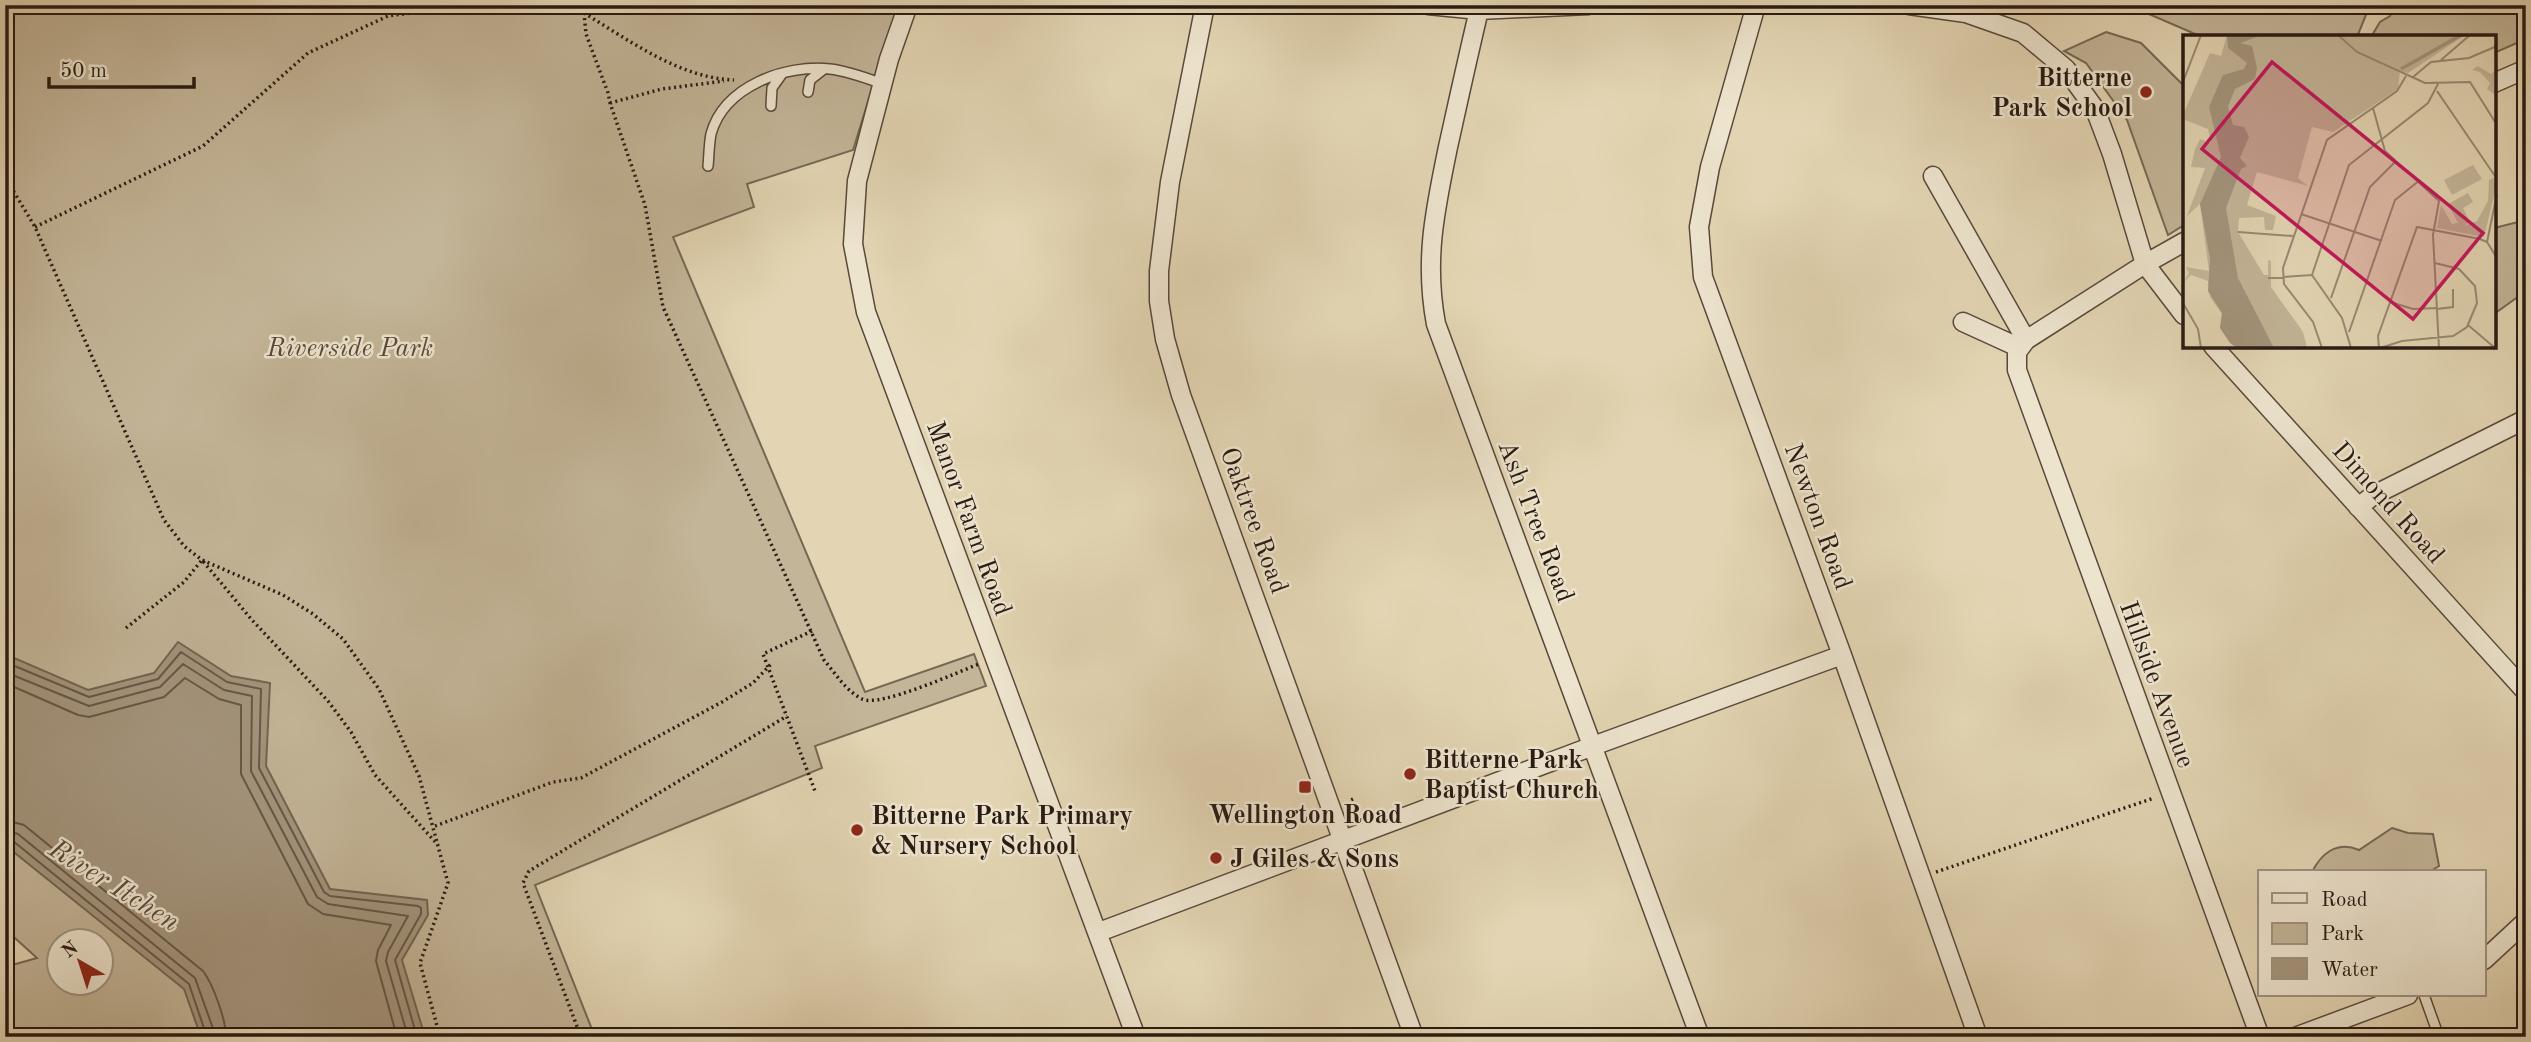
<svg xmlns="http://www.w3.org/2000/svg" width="2531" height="1042" viewBox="0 0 2531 1042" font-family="'Old Standard TT',serif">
  <rect width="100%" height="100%" fill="#e3d5b3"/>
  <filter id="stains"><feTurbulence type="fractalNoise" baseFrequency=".00286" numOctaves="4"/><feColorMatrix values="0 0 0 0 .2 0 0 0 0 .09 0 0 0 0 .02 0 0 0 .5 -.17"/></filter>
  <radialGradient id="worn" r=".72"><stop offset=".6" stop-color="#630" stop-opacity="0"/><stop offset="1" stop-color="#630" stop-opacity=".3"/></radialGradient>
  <path fill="#c3b598" stroke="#766856" stroke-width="2" fill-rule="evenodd" d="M5 5H898L853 150 747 184 754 207 673 237 865 692 974 654 986 686 815 746 822 768 535 885 595 1037H5V967L37 958 5 929ZM60 940H102V982H60Z
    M2128 5H2370L2357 37H2202Z
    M2394 5H2526V39L2494 53V37H2371L2380 22 2390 16Z
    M2106 32 2141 43 2184 86V225L2168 235 2127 120 2086 63 2064 51Z
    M2526 220V291L2494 314V228Z
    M2392 828 2408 833 2433 834 2439 866 2429 872H2312C2321 854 2337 840 2359 850Z"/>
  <path fill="#a4957d" stroke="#736453" stroke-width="2" d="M178 642 231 676 270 683 266 766 330 889 427 900 428 915 402 960 425 1037H201L184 989 5 845V654L88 690 154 673Z"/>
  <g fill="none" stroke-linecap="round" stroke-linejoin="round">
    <path stroke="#665848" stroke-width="2" d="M5 662 89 697 158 679 181 652 227 682 261 689 259 768 324 892 330 896 418 906 421 908V914L395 960 417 1037
      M5 672 89 706 160 687 183 664 224 690 252 696 251 771 317 897 328 904 408 916 388 952 386 961 408 1037
      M5 683 78 715 89 717 164 697 185 678 219 699 241 705V774L308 904 323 914 391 925 378 950 376 961 397 1037
      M5 820 24 825 203 971C213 984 226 1020 226 1037
      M5 830 18 834 195 978 216 1037
      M5 839 13 841 189 984 207 1037"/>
    <defs>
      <path id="lane" d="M808 92 810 80 824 69
        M771 106 772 88 782 74
        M708 166C709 156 709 144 711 134 724 86 786 64 830 69 848 71 866 78 883 84
        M2424 995 2439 1037"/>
      <path id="street" d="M908 5 889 59 857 181 853 244 866 312 1136 1037
        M1205 5 1170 182 1159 271V301L1165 339 1181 395 1414 1037
        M1428 5 1479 10 1589 5
        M1756 5 1710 167 1699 227 1703 277 1842 655 1978 1037
        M1909 5 1966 13 2023 33 2066 69 2095 109 2112 154 2145 264 2184 315
        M1479 10C1468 56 1458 102 1448 147 1435 210 1424 260 1436 324L1700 1037
        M2494 83 2526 69
        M1933 176 2026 340
        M2184 242 2145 264 2026 340 2017 352V370L2260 1037
        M1963 322 2020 348
        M2213 346 2526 692
        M2358 507 2374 495 2526 419
        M1099 932 1593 746 1842 655
        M2484 960 2526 921
        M2295 1037 2408 995"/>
    </defs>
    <use href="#lane" stroke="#58493b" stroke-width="12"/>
    <use href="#street" stroke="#58493b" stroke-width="21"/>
    <path stroke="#291a13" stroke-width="3.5" stroke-dasharray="2 3.5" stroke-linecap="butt" d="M576 5 584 13 586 34 608 93 610 103 645 205 663 307 824 660C835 673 846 691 862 699 879 708 958 672 979 664
      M584 13C630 41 680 78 734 80
      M610 103 662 89 724 81
      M5 177 35 227 164 520 184 546 202 560 283 595 313 614 343 639 379 689 419 776 448 883 420 963 440 1037
      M35 227 203 146 308 53 388 16 472 5
      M126 628 184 582 202 560 252 620 328 701 351 732 375 775 438 845
      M812 631 763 654 815 791
      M1353 799 1351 800 1357 816
      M435 826 553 782 581 778 722 702 753 683 772 663
      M1936 872 2154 798
      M581 1037 523 883 529 871 787 716"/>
    <use href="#lane" stroke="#ede4ce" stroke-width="9"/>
    <use href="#street" stroke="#ede4ce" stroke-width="18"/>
  </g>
  <g fill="#8f2418" stroke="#ede4ce" stroke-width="2.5">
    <circle cx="2146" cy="92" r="7"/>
    <circle cx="1410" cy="774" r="7"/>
    <rect x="1298" y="780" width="14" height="14" rx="3.5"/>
    <circle cx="857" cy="830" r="7"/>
    <circle cx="1216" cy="858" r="7"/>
  </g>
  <g text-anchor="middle" stroke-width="5" stroke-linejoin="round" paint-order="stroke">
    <g font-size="26" font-weight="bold" fill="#291a13" stroke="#ede4ce" text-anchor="start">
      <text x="2132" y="86" text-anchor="end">Bitterne<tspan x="2132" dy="30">Park School</tspan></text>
      <text x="1424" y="768">Bitterne Park<tspan x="1424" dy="30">Baptist Church</tspan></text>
      <text x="1305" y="823" text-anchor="middle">Wellington Road</text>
      <text x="871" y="824">Bitterne Park Primary<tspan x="871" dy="30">&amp; Nursery School</tspan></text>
      <text x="1230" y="867">J Giles &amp; Sons</text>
    </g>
    <g font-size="26" font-style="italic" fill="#57483b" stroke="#ede4ce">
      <text x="350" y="356">Riverside Park</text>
    </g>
    <g font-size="26" fill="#291a13" stroke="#ede4ce">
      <text transform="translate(2389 502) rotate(48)" y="9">Dimond Road</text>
      <text transform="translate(1819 516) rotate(70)" y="9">Newton Road</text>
      <text transform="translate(970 518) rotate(70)" y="9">Manor Farm Road</text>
      <text transform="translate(1255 520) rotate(70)" y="9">Oaktree Road</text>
      <text transform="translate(1537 521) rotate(69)" y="9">Ash Tree Road</text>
      <text transform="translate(2158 684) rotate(70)" y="9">Hillside Avenue</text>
    </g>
    <g font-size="28" font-style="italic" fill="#5a4b3d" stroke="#ede4ce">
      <text transform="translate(115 884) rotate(32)" y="10">River Itchen</text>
    </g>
  </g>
  <g transform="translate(2183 35)">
    <rect width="313" height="313" fill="#e3d5b3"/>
    <path d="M44 0H282L225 38 217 36 215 54 150 97 129 92 115 143 125 151 74 137 64 170 93 181 90 195H82L81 182 56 183 55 197 81 240H85V225L88 226V252L120 297 124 313H54L37 293 39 279 27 262 25 246 8 240 0 248 6 238 3 232 26 236 17 169 4 181 22 133 8 132 12 114 17 104 28 108 25 94 2 85 0 90V80L27 18 38 21ZM295 31 308 39 313 35V60L304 54 307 48 297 37 289 35ZM290 130 299 144 269 160 261 145ZM311 143 313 152 301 202 254 193 258 170 269 189 275 188 265 169 285 158 290 167 280 173 287 187 281 191 294 186 305 166 306 145Z" fill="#c3b598"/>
    <path d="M44 0H79L57 8 69 11 74 33 72 44 52 54 45 71 50 90 61 92 66 102 57 123 64 131 58 134 43 173 55 243 91 313H54L47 308 37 293 39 278 25 256 27 223 17 169 38 122 26 72 40 40 61 34 64 28 45 13Z" fill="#a4957d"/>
    <path fill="none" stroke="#a4957d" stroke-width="3.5" d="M218 34 278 0"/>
    <path fill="none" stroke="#998a73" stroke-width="2" d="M155 0 174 17 242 48 287 47 314 90M258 25 287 0M230 42 248 27 286 23 314 11M0 47 18 0M254 56 314 144M190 73 202 116 256 166 250 200 256 313M118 179 199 206M55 197 110 201M304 207 314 159M129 240 166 130 245 68 255 49M129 240 159 283 168 313M85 243 129 240M148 263 187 152 212 127M207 267 230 274 254 273M0 268 15 294 18 313M254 274 270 272V254M285 290 312 313M166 297 212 165 237 145M139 313 130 287 101 249 100 233 144 105 214 56 223 41M196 313 195 301 234 192 297 204 304 207 314 223M197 313 219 306 270 301 284 292 294 268 292 251 276 234 252 228"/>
    <path fill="#c2185b" fill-opacity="0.15" stroke="#c2185b" stroke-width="3.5" d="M89 27 300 198 230 284 19 114Z"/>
    <rect width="313" height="313" fill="none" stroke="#291a13" stroke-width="3.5"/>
  </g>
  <rect width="2531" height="1042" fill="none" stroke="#e3d5b3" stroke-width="28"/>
  <rect x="7" y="7" width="2517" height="1028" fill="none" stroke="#291a13" stroke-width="3.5"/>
  <rect x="14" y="14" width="2503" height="1014" fill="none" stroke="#291a13" stroke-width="2"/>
  <rect x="2258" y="870" width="228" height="126" fill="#ede4ce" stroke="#9f9383" stroke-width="2"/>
  <rect x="2272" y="893" width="35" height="10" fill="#ede4ce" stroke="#9f9383" stroke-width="2"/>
  <text x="2321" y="906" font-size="21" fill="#291a13">Road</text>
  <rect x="2272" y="923" width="35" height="21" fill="#c3b598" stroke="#9f9383" stroke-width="2"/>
  <text x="2321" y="940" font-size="21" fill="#291a13">Park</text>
  <rect x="2272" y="958" width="35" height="21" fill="#a4957d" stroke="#9f9383" stroke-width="2"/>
  <text x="2321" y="976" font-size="21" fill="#291a13">Water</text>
  <g transform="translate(80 962) rotate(321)"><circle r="33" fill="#ede4ce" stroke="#9f9383" stroke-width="2"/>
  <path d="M0-5L12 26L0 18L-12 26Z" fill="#8f2418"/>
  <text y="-10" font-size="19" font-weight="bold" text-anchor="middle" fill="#291a13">N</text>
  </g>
  <path d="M49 77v10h145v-10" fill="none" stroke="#291a13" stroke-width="3.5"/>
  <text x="60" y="77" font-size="21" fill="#291a13" stroke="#ede4ce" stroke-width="5" paint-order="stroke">50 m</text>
  <rect width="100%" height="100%" filter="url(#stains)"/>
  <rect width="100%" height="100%" fill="url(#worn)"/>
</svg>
